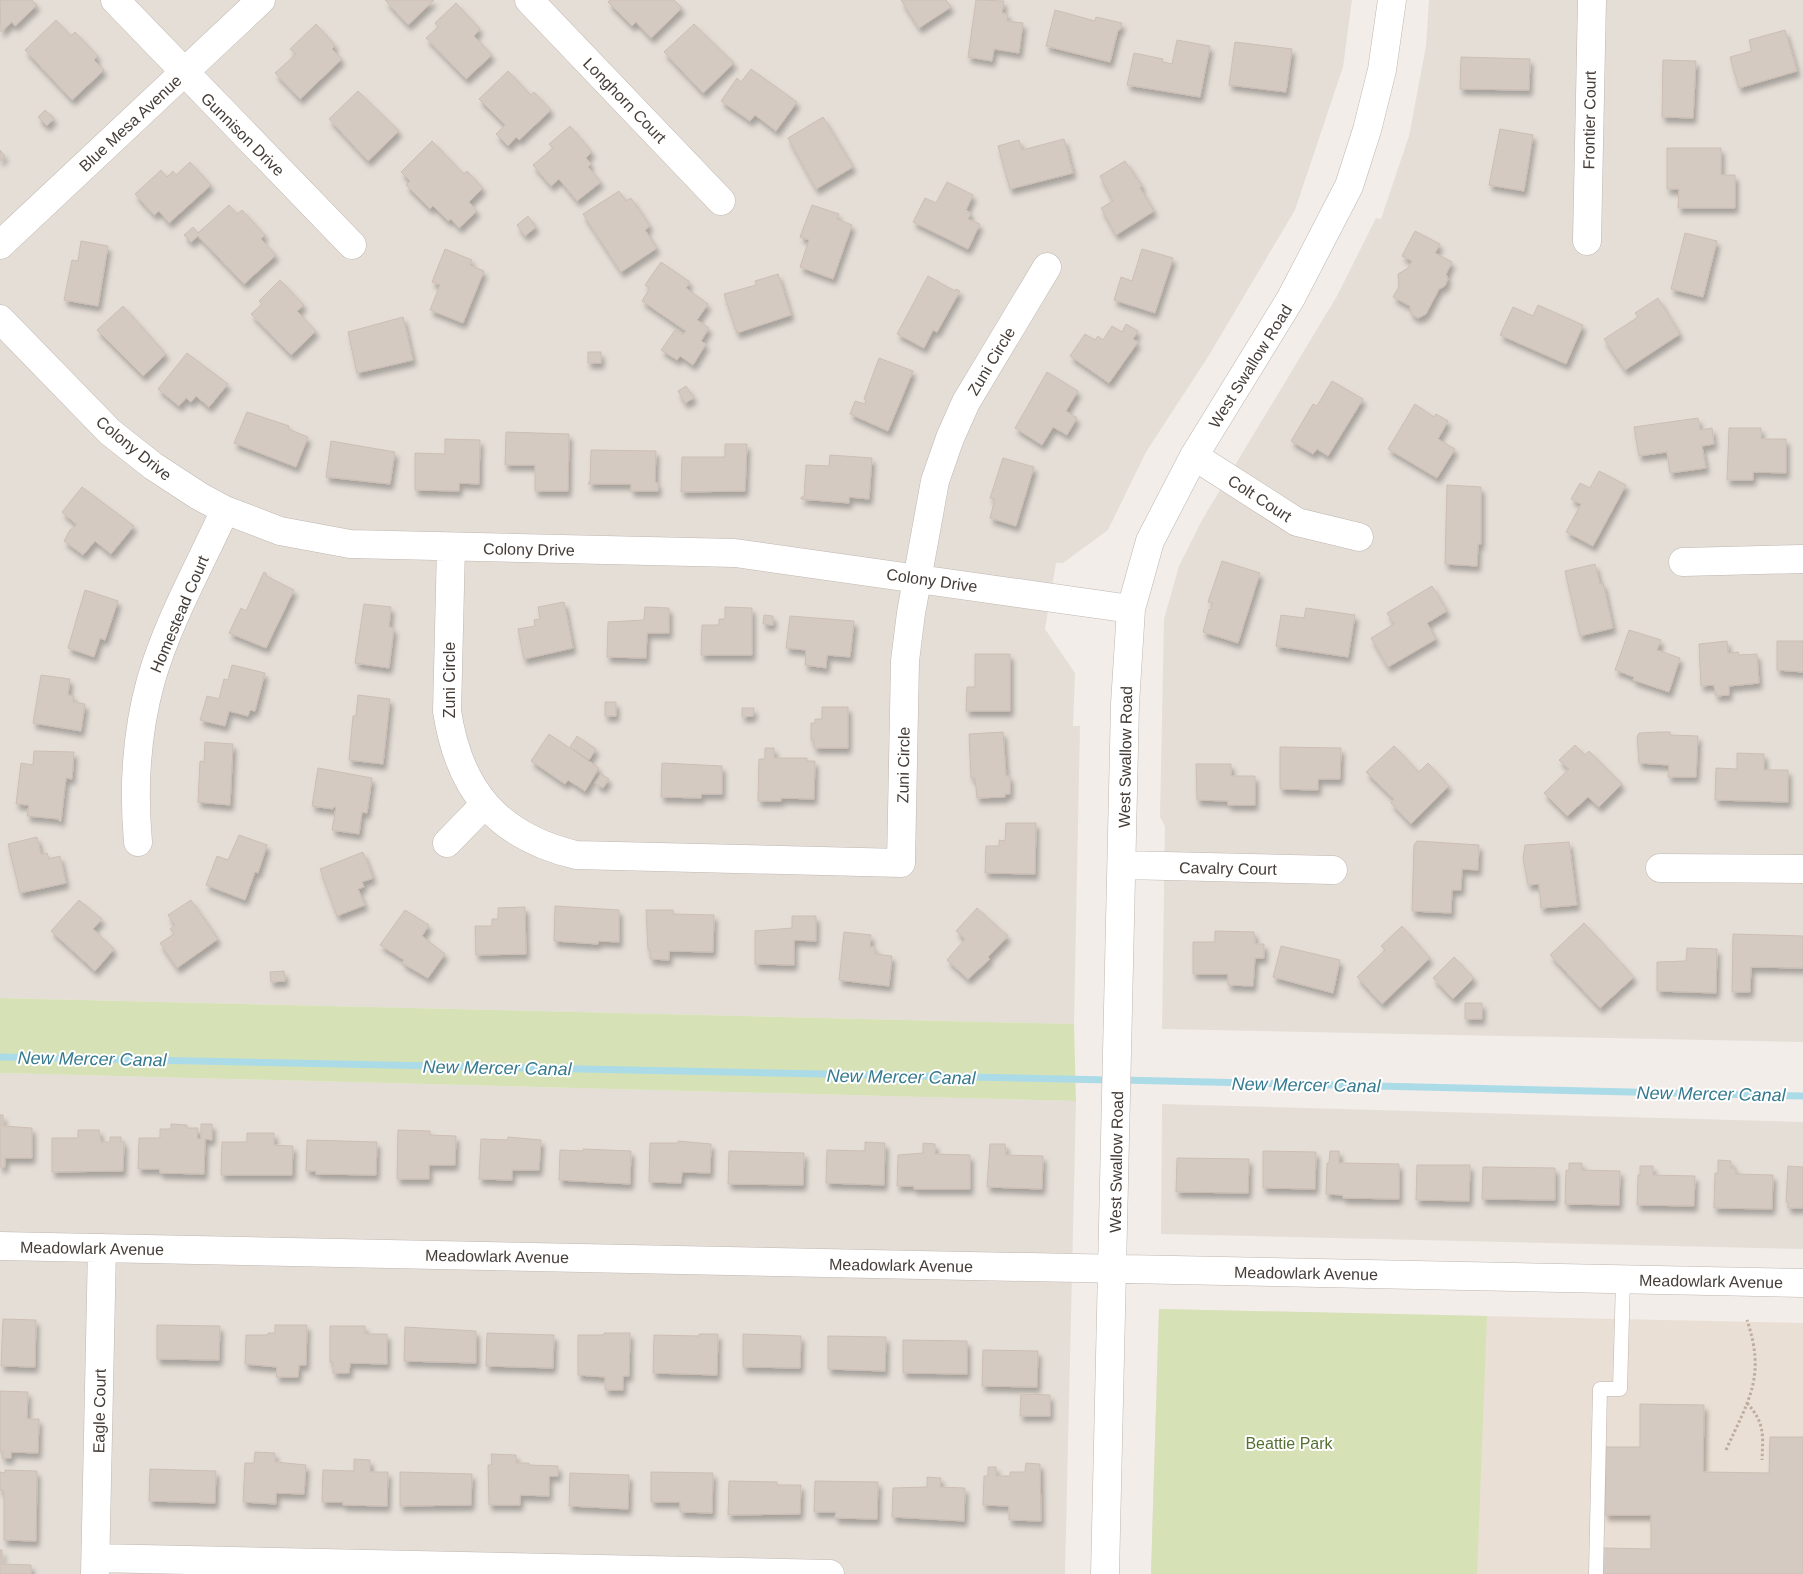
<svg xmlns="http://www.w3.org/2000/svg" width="1803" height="1574" viewBox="0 0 1803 1574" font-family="Helvetica,sans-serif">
  <defs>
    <filter id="shadow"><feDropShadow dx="3" dy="5.5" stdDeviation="2.5" flood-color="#0004"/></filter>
  </defs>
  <rect width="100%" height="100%" fill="#f2ede8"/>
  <path fill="#e5ded7" d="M0 0H1352L1343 67 1295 210 1208 357 1146 452 1108 530 1063 563H1056L1045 629 1075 673 1073 726H1080L1074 1024 0 998Z
    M1429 0H1803V1042L1162 1029 1165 826 1160 817 1164 619 1179 566 1202 520 1337 296 1376 218 1381 219 1409 136 1426 46Z
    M0 1073 1076 1101 1065 1574H0Z
    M1162 1104 1803 1122V1249L1161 1234Z"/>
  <path fill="#eadfd4" d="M1159 1309 1803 1323V1574H1151Z"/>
  <path fill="#d6e2b6" d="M0 998 1074 1024 1076 1101 0 1073Z
    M1159 1309 1487 1316 1477 1574H1151Z"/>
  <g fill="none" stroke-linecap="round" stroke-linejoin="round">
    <path stroke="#acdbe8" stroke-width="7" d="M0 1057 1110 1080
      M1121 1080 1803 1096"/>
  </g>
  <path fill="#d5cac2" stroke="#ccbeb3" filter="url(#shadow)" d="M0 0H32L37 5 15 26 12 22 1 32Z
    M385 0H434L408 25Z
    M610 0H674L682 8 651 38 636 22 632 26 608 2Z
    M901 0H946L951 7 919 28Z
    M976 0 1004 1 1002 13 1008 14 1007 21 1023 23 1019 53 994 49 992 61 968 57Z
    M456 3 480 29 474 36 492 55 466 79 426 38 438 27 435 23Z
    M1055 10 1095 21 1096 17 1122 23 1120 30H1118L1110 62 1046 46Z
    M56 20 71 36 75 32 98 56 94 60 104 70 72 100 25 50Z
    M316 24 335 45 332 49 342 59 300 99 275 73 296 54 290 49Z
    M694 24 734 63 703 93 664 52Z
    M1785 30 1797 71 1739 88 1730 57 1752 51 1749 40Z
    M1177 40 1210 46 1200 97 1127 85 1134 53 1163 59 1162 62 1172 64Z
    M1235 42 1292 49 1286 92 1229 85Z
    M1461 57 1530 59 1529 90 1460 89Z
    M1663 60 1696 61 1693 118 1662 117Z
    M751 69 797 102 776 131 755 115 750 121 721 101 737 78 741 82Z
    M508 71 531 95 534 92 551 110 519 140 516 137 508 146 496 134 505 125 479 99Z
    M358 91 399 131 368 161 329 119Z
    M45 110 54 118 47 126 38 117Z
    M823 117 853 167 816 189 788 138Z
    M570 126 592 152 586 158 591 164 588 167 601 182 577 201 559 179 551 186 533 165 553 148 549 144Z
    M1500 129 1533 135 1524 191 1489 185Z
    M1064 139 1073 173 1010 189 998 146 1019 140 1022 150Z
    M432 141 464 174 467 171 483 188 469 202 477 211 459 228 451 219 448 221 433 206 430 209 406 185 410 181 401 172Z
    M1667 148H1721V175H1735V208H1678L1679 189H1667Z
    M0 150 5 156 0 161Z
    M1125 161 1142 186 1140 188 1154 211 1116 235 1101 208 1113 201 1100 176Z
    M190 162 211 185 169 223 159 211 154 215 135 194 161 170 167 177 173 171 176 175Z
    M947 182 973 195 966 210 971 213 968 219 980 224 968 249 913 222 925 198 936 203Z
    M619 191 626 201 631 198 650 226 645 230 657 248 621 272 583 214Z
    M229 205 237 214 242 210 265 235 261 239 276 255 244 284 198 236 191 242 184 235 193 227 198 233Z
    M812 205 839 214 837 219 852 225 833 279 800 267 809 240 800 237Z
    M528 216 536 227 525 236 517 225Z
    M1415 231 1440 244 1435 253 1452 262 1446 274 1448 279 1445 286 1439 289 1426 314 1418 318 1411 314 1410 306 1393 297 1399 287 1398 274 1408 268 1412 261 1402 256Z
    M1685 233 1717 241 1703 297 1671 289Z
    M81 241 108 246 98 306 64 300 72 260 78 261Z
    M445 249 472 260 470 265 484 271 463 323 430 310 440 285 432 282Z
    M1142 249 1173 258 1155 313 1114 300 1121 277 1132 281Z
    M661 262 690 282 686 288 708 304 697 320 709 328 701 341 706 344 693 365 680 356 677 360 661 350 675 330 683 335 686 331 642 301 650 288 645 285Z
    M778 274 791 315 737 333 724 294 756 285 755 281Z
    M928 276 955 291 956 289 960 291 937 332 933 330 924 348 897 334Z
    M280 280 304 305 297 311 316 331 291 355 251 314 262 304 259 301Z
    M1658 298 1680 334 1625 370 1604 339 1638 317 1635 313Z
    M1538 305 1583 325 1566 364 1500 335 1513 307 1533 316Z
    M123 306 166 354 143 376 97 330Z
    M403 317 413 360 357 373 348 332Z
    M1126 324 1138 331 1133 339 1138 342 1109 383 1070 356 1085 334 1095 340 1098 336 1103 340 1112 326 1122 332Z
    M588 352H601V363H588Z
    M187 353 228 384 209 407 196 396 191 402 186 398 179 406 158 389Z
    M879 358 913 371 888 431 850 414 855 401 865 404 866 400 864 399Z
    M1047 372 1078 391 1066 411 1077 418 1067 435 1053 427 1042 445 1015 428Z
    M1332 381 1363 399 1328 456 1317 449 1313 454 1291 441 1313 404 1317 406Z
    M686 386 694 398 685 403 678 391Z
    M1415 404 1434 417 1436 414 1448 421 1438 439 1455 449 1437 478 1388 449Z
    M247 412 289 426 288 429 308 437 296 467 234 443Z
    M1698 418 1700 430 1712 428 1714 444 1702 446 1706 468 1670 473 1667 452 1639 456 1634 427Z
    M1729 428H1761V439H1786V473L1753 472V480H1727Z
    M506 432 569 434 568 491H535V465H505Z
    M445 439 480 440 479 484 459 483V491L415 490V453L445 454Z
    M331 441 395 452 390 484 326 477Z
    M725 444H747L745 491 681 492 682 457H725Z
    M591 450 656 451 655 482 658 483V491H631V484H588L590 481Z
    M830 455 872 458 869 499 849 497V503L801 499V497H804L806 465 829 466Z
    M1003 458 1034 467 1016 526 990 518 995 499 990 498Z
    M1599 471 1626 485 1593 546 1566 532 1581 504 1571 499 1580 483 1590 488Z
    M1447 485 1481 487V544H1478L1477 566 1445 564Z
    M82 487 134 526 111 554 95 541 83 555 64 541 70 530 77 525 62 512Z
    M1222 561 1260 573 1238 643 1203 632 1209 609 1211 610 1213 603 1208 602Z
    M1595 564 1600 584 1603 583 1613 628 1580 636 1565 571Z
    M264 572 267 574 266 576 294 590 266 648 229 633 241 608 246 611Z
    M1432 586 1447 611 1427 623 1436 639 1388 667 1371 638 1394 624 1387 613Z
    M85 590 118 601 105 640 100 638 94 657 68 648Z
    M564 602 573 648 524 659 518 629 535 626 534 620 540 619 538 607Z
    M364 604 391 607 389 627 394 628 389 668 355 663Z
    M645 607 669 608V633H647L646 658 607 657 608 622 644 620Z
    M725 607 752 608V655H701L702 625H719V619H725Z
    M1306 608 1355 615 1348 657 1276 646 1281 615 1304 618Z
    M764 615 773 616V625L763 624Z
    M790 616 854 621 850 657 827 655 826 668 805 665 806 650 786 648Z
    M1629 630 1661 640 1657 650 1680 658 1669 692 1633 680 1634 677 1615 670Z
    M1727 641 1728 653 1738 652 1739 655 1757 654 1759 683 1729 686V695L1716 696 1714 685 1701 686 1699 644Z
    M1777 641H1803V672L1777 670Z
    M975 654H1010V711H966L967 687H975Z
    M232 665 265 673 255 711 250 710 248 716 229 711 225 726 200 720 207 696 219 699 224 679 228 680Z
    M41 675 70 679 68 695 74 696 73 702 85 704 81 731 33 723Z
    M358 695 390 699 383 764 349 760 353 716H356Z
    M605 702H616V716H605Z
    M822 707H848V748H814V740H811V723H815V719H822Z
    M742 708H754L753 716 742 717Z
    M1003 732 1006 776H1010V794H1005V797L977 798 975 778H971L969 734Z
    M1660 732H1670V735L1698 736 1696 777H1668L1669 765 1639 763 1637 737 1639 733Z
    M549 734 599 768 585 791 568 780 565 784 531 761Z
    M577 736 596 749 589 760 570 747Z
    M205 742 233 744 230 805 198 802 200 761 204 762Z
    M1575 745 1585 755 1589 751 1622 784 1599 807 1588 797 1567 816 1544 793 1569 769 1559 760Z
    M1394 746 1419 772 1428 763 1449 786 1411 824 1391 803 1394 799 1366 772Z
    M1280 747 1341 748 1340 779H1318V790L1280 789Z
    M765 748H774V758H807V761H815L814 799 781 798V801H758L759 759H765Z
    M34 751 74 752 72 779 66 778 61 821H59V819L27 816 29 805 16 804 21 763 33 765Z
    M1737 753 1764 754V770H1788V802L1715 800 1716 768 1737 769Z
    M662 763 722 766V794H701V798L661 797Z
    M1196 764H1231V776H1255V805H1228V801L1197 800Z
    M318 768 372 778 367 813 362 812 359 834 332 830 336 807H333V809L312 806Z
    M601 774 609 779 603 788 595 783Z
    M1006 823H1036L1035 874 985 873 986 846H999V840L1005 841Z
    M239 835 267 845 258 873 255 872 245 900 206 885 217 856 228 860Z
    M37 837 41 854 47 853 49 859 60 856 66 883 20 893 8 844Z
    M1417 841 1479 845 1478 870 1462 869 1461 890H1452L1451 913 1412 911 1414 845Z
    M1569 842 1577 905 1541 908 1539 884 1528 885 1523 858 1525 845Z
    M363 852 373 878 362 882 364 887 358 889 365 905 337 916 320 869Z
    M79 900 102 919 93 929 114 949 95 971 51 931Z
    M191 900 218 939 177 968 160 943 174 934 170 929 175 925 168 915Z
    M555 906 619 910V942L598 941V944L554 941Z
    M525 907 526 954 476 955 475 926H492V919H498V908Z
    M977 908 1008 936 988 957 990 959 968 979 947 960 965 939 956 931Z
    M405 910 429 925 422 936 445 954 428 978 402 963 404 960 380 945Z
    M646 910H673V914L714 915 713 952 669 951V960L650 959V950H648Z
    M792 916H816V941L794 940V965L755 964V931L792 928Z
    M1584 923 1634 977 1600 1008 1550 955Z
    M1402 926 1430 958 1382 1004 1357 977 1385 950 1381 946Z
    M1215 931 1254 932 1255 944H1264V958H1255L1253 986 1228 985V974H1193V942H1215Z
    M844 932 871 935 870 947H875V954L892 956 889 986 839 980Z
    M1733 934 1803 936V968L1751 967 1750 992H1732Z
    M1281 946 1340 960 1333 993 1273 977Z
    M1687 948 1717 949 1716 993 1657 991V962L1686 961Z
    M1454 957 1474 978 1453 999 1433 978Z
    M284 971 285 981 271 982 270 972Z
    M1465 1003H1482V1019H1465Z
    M0 1115H3V1126L32 1128V1158H5V1167H0Z
    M171 1124 187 1125V1128H198L197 1139H201V1124H212V1140L205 1139 204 1174 160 1173V1169H138L139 1138H160V1129H171Z
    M78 1130H99L101 1142H110V1137H121V1142H124L123 1171 52 1172V1138H78Z
    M398 1130 430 1131V1135L456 1136 455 1165H429V1179H397Z
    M247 1133H274V1145L293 1146 292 1175H221L222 1142H247Z
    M508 1137 541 1140 539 1170H512V1180L479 1179 481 1139 508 1140Z
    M307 1140 377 1142 376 1175 316 1174V1171H306Z
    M678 1141 711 1144 710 1173 682 1172 681 1183 649 1182 650 1143H678Z
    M865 1142 885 1143 884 1185 826 1183 827 1150 865 1151Z
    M923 1143 935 1144V1154L970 1155V1189H914V1186H897L898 1155 923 1153Z
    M990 1144H1005L1006 1155 1043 1156 1042 1189 987 1187Z
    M583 1149 631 1151 630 1184 559 1180 560 1150 583 1151Z
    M729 1151 804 1153 803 1185 728 1184Z
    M1263 1151 1316 1152 1315 1189 1263 1188Z
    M1330 1151H1339V1163L1399 1164V1199L1343 1198V1195L1326 1194 1327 1163H1329Z
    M1177 1158 1249 1159 1248 1193 1176 1192Z
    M1718 1160 1731 1161V1168H1736V1174L1773 1175 1772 1209 1714 1208 1715 1173H1718Z
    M1569 1163H1582V1170L1620 1171 1619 1205 1565 1204 1566 1170 1569 1171Z
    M1417 1165H1470L1469 1201 1416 1200Z
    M1640 1166H1653V1175L1695 1176 1694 1206 1637 1205 1638 1175H1640Z
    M1788 1166 1803 1167V1208H1788V1202H1786Z
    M1483 1167 1555 1168V1200L1482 1199Z
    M3 1319 36 1320 35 1367 1 1366Z
    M157 1325 220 1326 219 1360 157 1359Z
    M275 1325H307L306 1365H299L298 1377H276L277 1367 245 1364 246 1335H268V1333H275Z
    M330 1326H365V1334H387V1364L350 1363 349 1373H333V1362H330Z
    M405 1327 476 1331V1363L404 1361Z
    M487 1333 554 1335 553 1368 486 1366Z
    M604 1333H630L629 1376H623V1390H605V1377L578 1375V1335H604Z
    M699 1334H718L717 1375 653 1373 654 1335 699 1336Z
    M743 1334 801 1336 800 1368 743 1367Z
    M828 1336 886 1337 885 1371 828 1369Z
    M903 1340 967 1341V1374L903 1373Z
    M983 1350 1038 1351 1037 1387 982 1386Z
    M0 1391 28 1392 27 1419H39L38 1453 11 1452V1458H2L3 1452H0Z
    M1021 1394 1050 1395V1416H1020Z
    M1640 1404 1704 1405 1703 1472 1769 1473 1770 1437H1803V1574H1602L1603 1548 1651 1549V1515H1605L1606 1447H1640Z
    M255 1452 275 1453V1462L306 1465 304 1494 276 1493V1504L243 1502 245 1463H254Z
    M491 1454 516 1455V1463H529V1465L558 1466V1476H549V1496L520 1495V1505H489L488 1465H492Z
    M354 1459 370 1460V1472H388L387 1506 343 1505V1502H322L323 1470 354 1471Z
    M1026 1463 1040 1464 1041 1521 1009 1520V1506L983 1505 984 1476H988V1467H996V1476H1010V1472H1025Z
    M150 1469 216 1471 215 1503 149 1501Z
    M5 1470 37 1471 36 1541 4 1540V1491L0 1490V1472L5 1473Z
    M400 1472 472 1474 471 1505 400 1506Z
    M651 1472 713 1473 712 1513 680 1512V1502H651Z
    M570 1473 629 1475 628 1509 569 1506Z
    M927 1477 941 1478 940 1487 965 1488 964 1521 892 1517 893 1488 927 1487Z
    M729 1481 777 1482V1485H801L800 1514 728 1515Z
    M815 1481 878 1482 877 1519 835 1518 836 1512H814Z
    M0 1550H2V1564L31 1565V1574H0Z"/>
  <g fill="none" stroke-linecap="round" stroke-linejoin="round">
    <defs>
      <path id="service" d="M1596 1574 1600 1389H1620L1623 1280"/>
      <path id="minor" d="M115 0 352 245
        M529 0 721 201
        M1587 241 1592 0
        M0 245 261 0
        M0 319 110 432 153 466 199 496 225 510 280 531 350 544 735 553 1131 609
        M1194 456 1297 522 1359 537
        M451 547 447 711C459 790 497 836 576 855L901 863 905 661 911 613 935 481 950 438 966 402 1047 267
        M1683 562 1803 559
        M138 842C133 787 136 734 151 680 168 621 200 565 225 510
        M447 843 484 805
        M1123 865 1333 870
        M1660 868 1803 869
        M0 1246 1803 1283
        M96 1558 830 1574
        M95 1574 102 1248
        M1105 1574 1125 704 1131 609 1150 541 1194 456 1291 298 1349 186 1367 130 1382 70 1392 0"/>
    </defs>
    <use href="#service" stroke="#bfb6af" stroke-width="15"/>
    <use href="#minor" stroke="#bfb6af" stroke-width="29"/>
    <path stroke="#bdac9f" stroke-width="3" stroke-dasharray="2.5 2.5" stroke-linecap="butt" d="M1747 1403C1765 1423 1763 1435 1762 1460
      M1726 1450C1749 1399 1766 1377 1747 1320"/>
    <use href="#service" stroke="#fff" stroke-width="14"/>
    <use href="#minor" stroke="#fff" stroke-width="28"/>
  </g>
  <g text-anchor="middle" stroke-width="4" stroke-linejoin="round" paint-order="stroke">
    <g font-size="16" fill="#453d38" stroke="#fff">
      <text transform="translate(625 100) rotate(46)" y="6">Longhorn Court</text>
      <text transform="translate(1589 120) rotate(-89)" y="6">Frontier Court</text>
      <text transform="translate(130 123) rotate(-43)" y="6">Blue Mesa Avenue</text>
      <text transform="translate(243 134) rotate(45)" y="6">Gunnison Drive</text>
      <text transform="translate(991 361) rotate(-59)" y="6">Zuni Circle</text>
      <text transform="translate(1250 366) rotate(-58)" y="6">West Swallow Road</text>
      <text transform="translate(134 448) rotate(39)" y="6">Colony Drive</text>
      <text transform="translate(1260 498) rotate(33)" y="6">Colt Court</text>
      <text transform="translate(529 549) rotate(1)" y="6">Colony Drive</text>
      <text transform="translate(932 580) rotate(8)" y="6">Colony Drive</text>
      <text transform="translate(179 614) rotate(-67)" y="6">Homestead Court</text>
      <text transform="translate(449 680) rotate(-90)" y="6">Zuni Circle</text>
      <text transform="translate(1125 757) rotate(-89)" y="6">West Swallow Road</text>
      <text transform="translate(903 765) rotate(-89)" y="6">Zuni Circle</text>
      <text transform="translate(1228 868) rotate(1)" y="6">Cavalry Court</text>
      <text transform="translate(1116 1162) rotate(-89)" y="6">West Swallow Road</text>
      <text transform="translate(92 1248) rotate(1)" y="6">Meadowlark Avenue</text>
      <text transform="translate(497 1256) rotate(1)" y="6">Meadowlark Avenue</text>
      <text transform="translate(901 1265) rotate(1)" y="6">Meadowlark Avenue</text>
      <text transform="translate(1306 1273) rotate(1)" y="6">Meadowlark Avenue</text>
      <text transform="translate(1711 1281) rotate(1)" y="6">Meadowlark Avenue</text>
      <text transform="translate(99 1411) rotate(-89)" y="6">Eagle Court</text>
    </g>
    <g font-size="16" fill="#557032" stroke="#fff">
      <text x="1289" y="1449">Beattie Park</text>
    </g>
    <g font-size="18" font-style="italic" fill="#367a8e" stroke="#fff">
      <text transform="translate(92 1059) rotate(1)" y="6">New Mercer Canal</text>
      <text transform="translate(497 1068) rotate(1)" y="6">New Mercer Canal</text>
      <text transform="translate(901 1077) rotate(1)" y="6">New Mercer Canal</text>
      <text transform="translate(1306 1085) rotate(1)" y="6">New Mercer Canal</text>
      <text transform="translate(1711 1094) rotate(1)" y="6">New Mercer Canal</text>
    </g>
  </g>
</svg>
